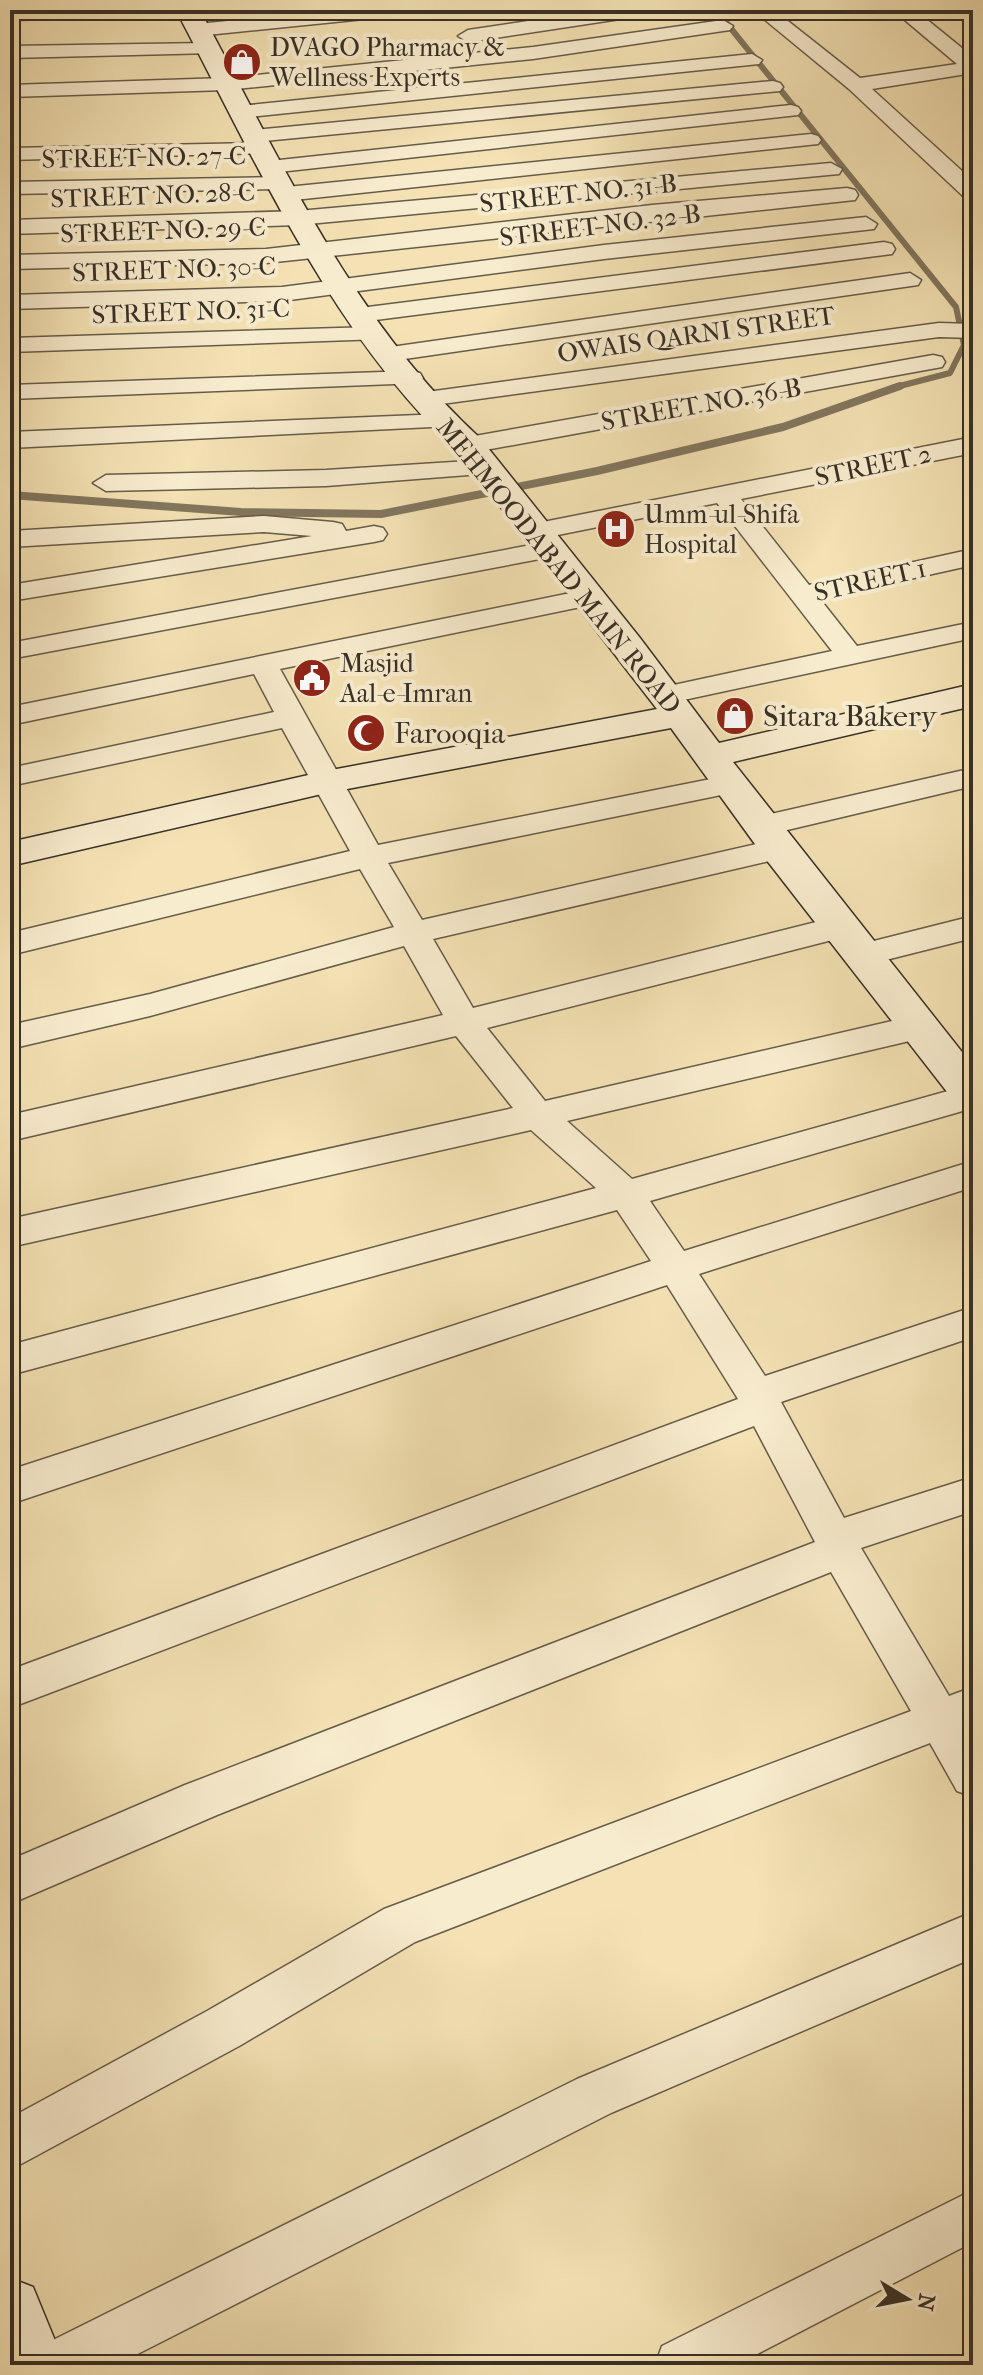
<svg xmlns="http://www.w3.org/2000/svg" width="983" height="2375" viewBox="0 0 983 2375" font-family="'IM FELL French Canon',serif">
  <rect width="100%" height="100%" fill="#f4e2b4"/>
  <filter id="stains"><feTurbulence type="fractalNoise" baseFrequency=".0025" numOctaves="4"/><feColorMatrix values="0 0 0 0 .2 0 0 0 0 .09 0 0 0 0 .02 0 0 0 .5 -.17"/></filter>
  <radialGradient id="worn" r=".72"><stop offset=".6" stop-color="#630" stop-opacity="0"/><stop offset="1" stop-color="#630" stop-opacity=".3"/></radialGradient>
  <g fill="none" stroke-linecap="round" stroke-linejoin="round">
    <path stroke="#82765e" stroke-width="6" d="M716 10 956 307 964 345 950 373 892 388"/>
    <path stroke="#82765e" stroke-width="8" d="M10 495 241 512 381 514 597 471 783 427 900 386"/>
    <defs>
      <path id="street" d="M10 10H183L173 16 10 20Z
        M338 10H404L394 16 197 36 187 30 197 24Z
        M602 10H650L640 16 468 42 458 36 468 30Z
        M753 10H774L860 78 957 64 893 10H915L973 57V73L872 89 973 181V200L965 198 849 89Z
        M723 20 733 26 730 30 533 59 226 90 10 97V85L226 78 533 47Z
        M207 43 214 45 217 49 214 53 10 58V46Z
        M752 54 762 60 759 64 240 118 230 112 240 106Z
        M773 81 780 83 783 87 780 91 254 142 244 136 254 130Z
        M791 105 798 107 801 111 798 115 270 173 259 167 270 161Z
        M811 134 818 136 821 140 818 144 285 201 277 199 274 194 277 189 10 194V182L279 177 287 178 290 183 287 187Z
        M261 143 268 145 272 149 268 153 10 160V148Z
        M831 163 842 169 839 174 298 225 10 234V220L298 211Z
        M847 188 855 190 858 195 855 200 266 263 10 269V255L266 249 652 205Z
        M866 217 877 224 874 229 604 259 282 301 10 309V295L282 287 604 245Z
        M884 242 892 244 895 249 892 254 360 322 348 315 360 308Z
        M910 273 921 280 918 285 391 361 379 354 391 347Z
        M939 323 973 324V338L939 337 427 406 415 399 427 392Z
        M373 327 385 334 381 339 10 352V338Z
        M933 355 942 357 945 362 942 367 469 453 456 445 469 437Z
        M411 371 420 373 423 378 420 383 10 399V385Z
        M443 414 452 416 455 421 452 426 10 448V432Z
        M973 437V453L741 499 809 585 973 549V565L820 599 857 646 973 622V638L665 704 655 701 651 695 655 689 832 651 717 503 538 539 529 537 525 531 529 525 538 523Z
        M485 460 494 463 498 468 494 473 326 486 106 491 93 483 106 475 326 470Z
        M264 516 333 522 342 524 346 531 374 526 383 528 387 534 383 540 374 542 10 601V585L312 536 264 532 10 547V531Z
        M552 541 561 543 565 549 561 555 10 659V643Z
        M590 589 600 591 604 597 600 603 280 669 378 845 731 775 742 777 746 784 742 791 731 793 388 863 422 920 778 839 789 842 794 849 789 856 778 859 433 939 473 1008 840 916 851 919 856 927 851 935 840 938 487 1028 545 1101 918 1015 930 1019 935 1027 930 1035 918 1039 567 1121 632 1179 973 1084V1108L650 1201 684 1251 973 1161V1187L699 1274 765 1376 973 1307V1337L781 1402 844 1518 973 1477V1511L861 1548 949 1696 973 1687V1727L968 1728 973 1736V1797L957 1791 930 1743 415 1942 241 2045 10 2170V2118L207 2011 384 1909 911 1711 831 1572 217 1815 10 1904V1860L185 1785 815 1542 754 1426 10 1708V1670L738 1399 667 1285 10 1504V1470L651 1261 617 1210 10 1375V1345L596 1188 531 1130 10 1247V1219L513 1108 456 1036 10 1141V1115L443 1015 404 946 150 1016 10 1049V1025L150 994 394 927 360 869 10 955V933L350 851 282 728 10 786V768L274 712 254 674 10 725V707Z
        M973 768V786L762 836 751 833 747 826 751 819 762 816Z
        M973 916V938L862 966 850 963 846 955 850 947Z
        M973 1912V1958L611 2113 116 2365H34L41 2346 577 2079Z
        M973 2190V2242L736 2365H655L662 2346Z"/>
      <path id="secondary" d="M176 10H200C280 159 353 322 480 438L640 638 719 743 973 684V706L733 762 973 1066V1110L958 1106 765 858 671 728 326 793 10 866V842L326 771 657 709 458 452C330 332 257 163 176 10Z
        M10 2278 33 2287 65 2365H10Z"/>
    </defs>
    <use href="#street" stroke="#675c4a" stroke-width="3"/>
    <use href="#secondary" stroke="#383026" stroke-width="3"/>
    <use href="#street" fill="#f8ecce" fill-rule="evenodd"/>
    <use href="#secondary" fill="#f8ecce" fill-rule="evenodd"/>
  </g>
  <defs>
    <symbol id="shop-disc" viewBox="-11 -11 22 22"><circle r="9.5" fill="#8f2418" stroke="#f8ecce"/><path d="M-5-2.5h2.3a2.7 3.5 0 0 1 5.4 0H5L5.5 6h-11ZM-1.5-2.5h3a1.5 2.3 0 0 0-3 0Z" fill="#fff"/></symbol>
    <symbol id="hospital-disc" viewBox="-11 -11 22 22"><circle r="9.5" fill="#8f2418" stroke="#f8ecce"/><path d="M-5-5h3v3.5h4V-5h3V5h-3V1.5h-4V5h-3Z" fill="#fff"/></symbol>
    <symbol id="civic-disc" viewBox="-11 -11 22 22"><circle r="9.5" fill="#8f2418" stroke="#f8ecce"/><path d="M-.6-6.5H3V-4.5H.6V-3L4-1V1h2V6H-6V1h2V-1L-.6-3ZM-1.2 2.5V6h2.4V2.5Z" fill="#fff"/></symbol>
    <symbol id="mosque-disc" viewBox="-11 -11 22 22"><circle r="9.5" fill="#8f2418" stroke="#f8ecce"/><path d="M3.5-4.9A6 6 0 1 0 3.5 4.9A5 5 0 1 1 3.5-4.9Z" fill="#fff"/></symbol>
  </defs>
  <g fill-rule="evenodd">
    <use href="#shop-disc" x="220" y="40" width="44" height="44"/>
    <use href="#hospital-disc" x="594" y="507" width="44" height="44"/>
    <use href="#civic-disc" x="290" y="656" width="44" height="44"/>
    <use href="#shop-disc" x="713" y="694" width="44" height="44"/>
    <use href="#mosque-disc" x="344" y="711" width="44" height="44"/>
  </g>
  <g text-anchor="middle" stroke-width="8" stroke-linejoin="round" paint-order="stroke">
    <g font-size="26" fill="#383026" stroke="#f8ecce" text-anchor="start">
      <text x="270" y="56">DVAGO Pharmacy &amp;<tspan x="270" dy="30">Wellness Experts</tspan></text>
      <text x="644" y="523">Umm-ul-Shifa<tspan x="644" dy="30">Hospital</tspan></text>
      <text x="340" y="672">Masjid<tspan x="340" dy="30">Aal-e-Imran</tspan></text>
    </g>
    <g font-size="26" fill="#383026" stroke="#f8ecce">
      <text transform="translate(144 157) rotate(-1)" y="9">STREET NO. 27-C</text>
      <text transform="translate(578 193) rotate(-6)" y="9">STREET NO. 31-B</text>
      <text transform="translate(153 195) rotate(-2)" y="9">STREET NO. 28-C</text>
      <text transform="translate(600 225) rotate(-7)" y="9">STREET NO. 32-B</text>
      <text transform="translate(163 230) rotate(-2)" y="9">STREET NO. 29-C</text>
      <text transform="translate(174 269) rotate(-2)" y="9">STREET NO. 30-C</text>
      <text transform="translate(191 311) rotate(-2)" y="9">STREET NO. 31-C</text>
      <text transform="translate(696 334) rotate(-8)" y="9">OWAIS QARNI STREET</text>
      <text transform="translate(701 404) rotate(-10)" y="9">STREET NO. 36-B</text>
      <text transform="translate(873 465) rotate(-12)" y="9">STREET 2</text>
      <text transform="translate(559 566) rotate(51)" y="9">MEHMOODABAD MAIN ROAD</text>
      <text transform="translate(870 580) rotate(-13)" y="9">STREET 1</text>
    </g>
    <g font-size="30" fill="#383026" stroke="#f8ecce" text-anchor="start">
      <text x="763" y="726">Sitara Bakery</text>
      <text x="394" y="743">Farooqia</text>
    </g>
  </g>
  <rect width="983" height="2375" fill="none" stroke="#f4e2b4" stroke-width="40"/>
  <rect x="12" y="12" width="959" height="2351" fill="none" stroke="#383026" stroke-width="4"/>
  <rect x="20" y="20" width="943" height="2335" fill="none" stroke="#383026" stroke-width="2"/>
  <g transform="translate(907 2299) rotate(100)" stroke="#f8ecce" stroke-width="6" paint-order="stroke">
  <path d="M0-6L14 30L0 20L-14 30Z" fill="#383026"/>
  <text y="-12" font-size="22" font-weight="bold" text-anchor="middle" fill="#383026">N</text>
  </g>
  <rect width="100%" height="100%" filter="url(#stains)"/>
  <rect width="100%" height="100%" fill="url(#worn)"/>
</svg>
